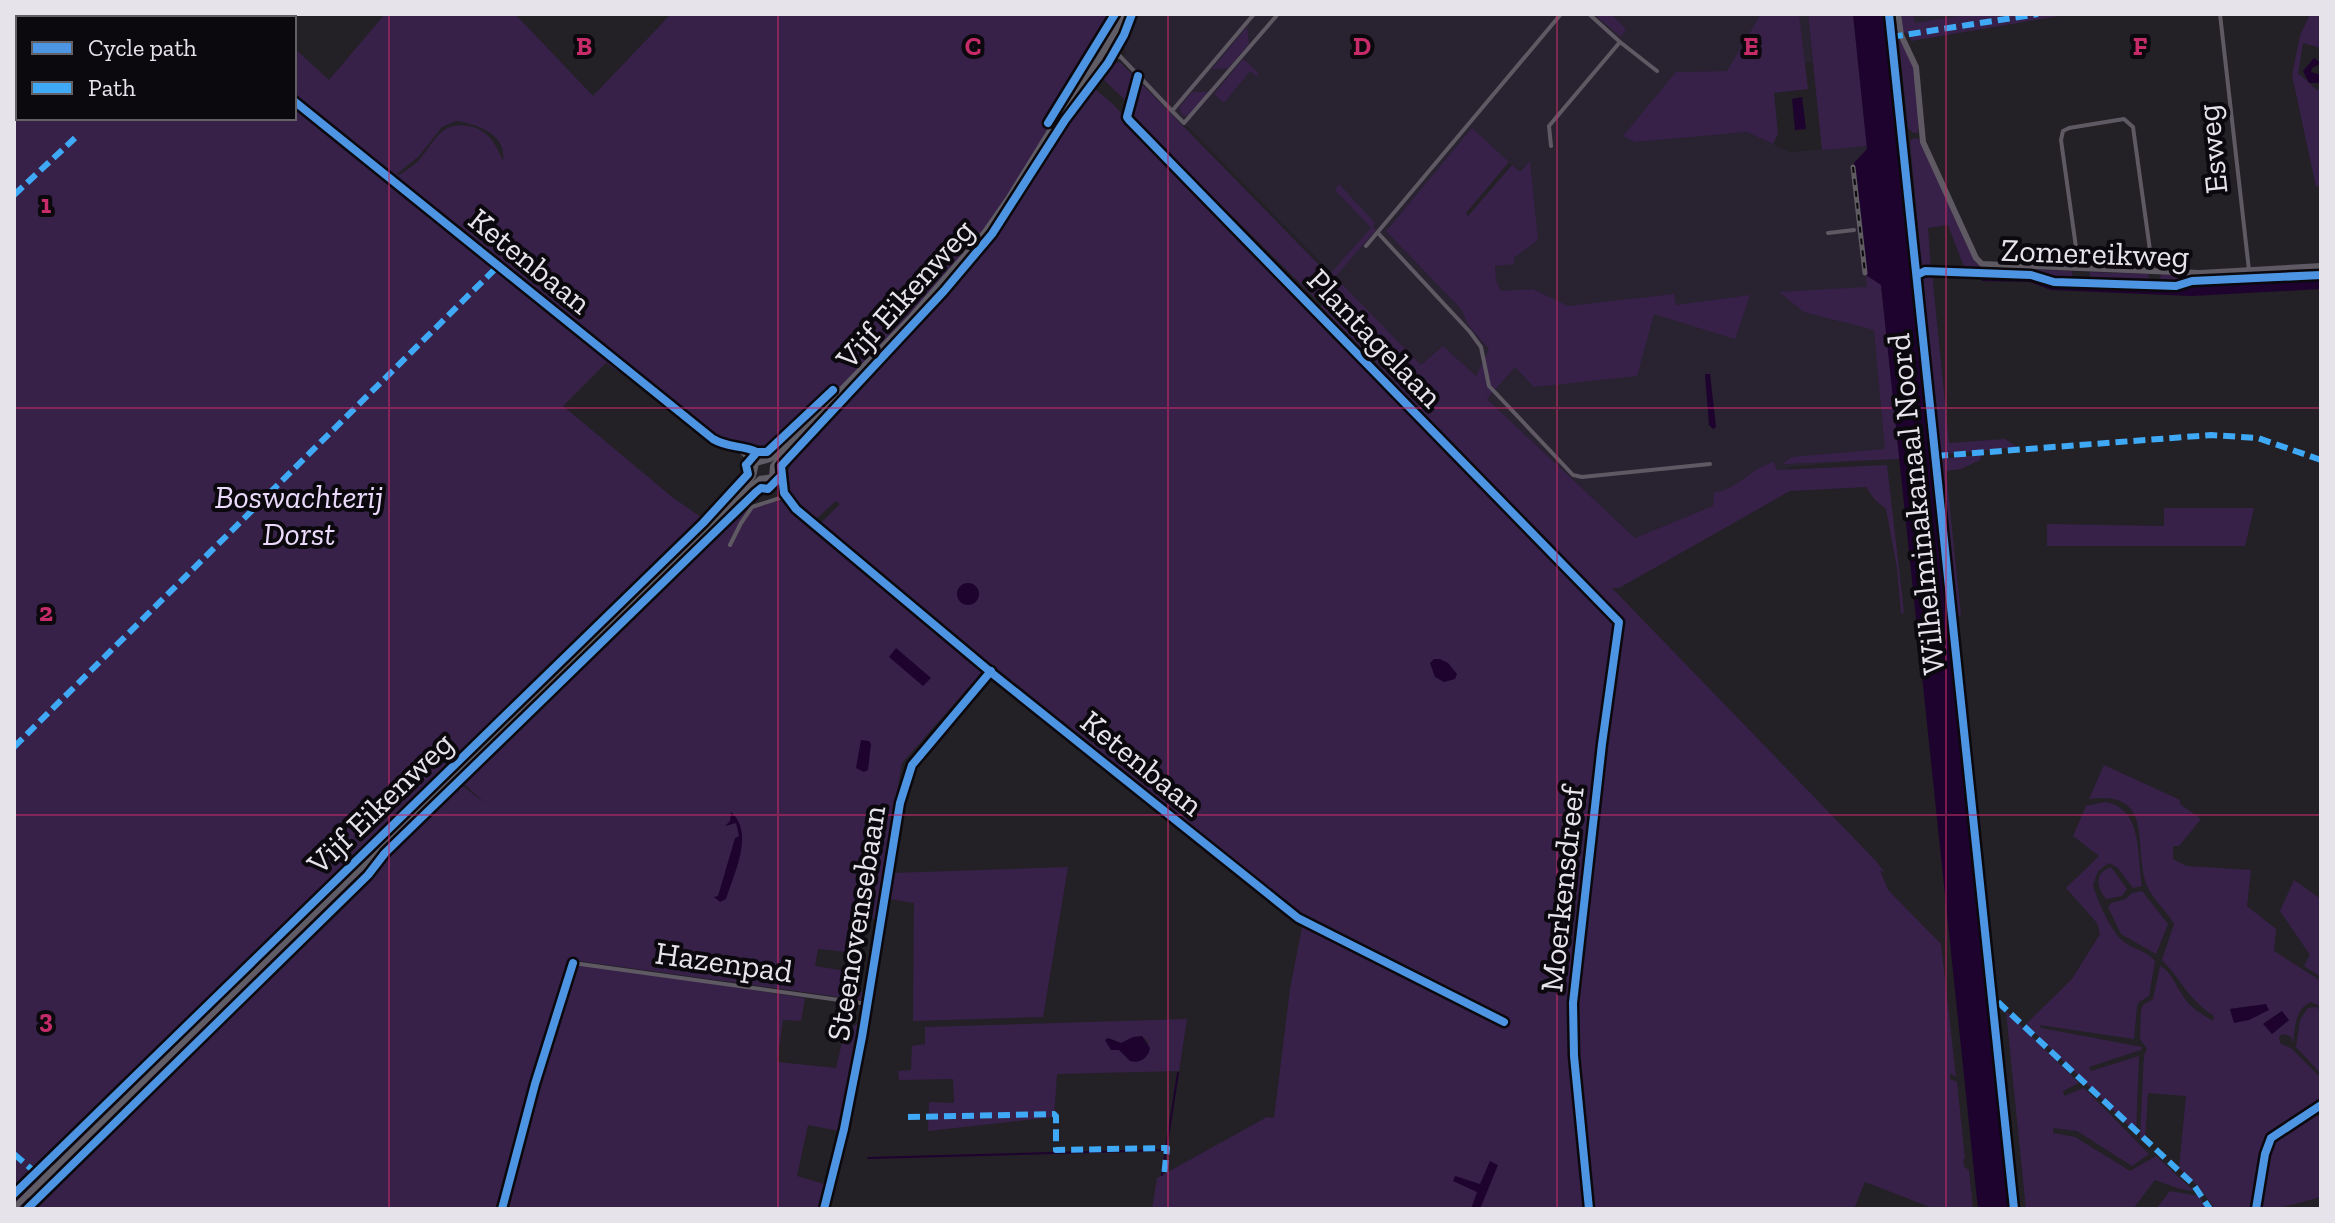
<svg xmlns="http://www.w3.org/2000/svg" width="2335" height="1223" viewBox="0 0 2335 1223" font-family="'Zilla Slab',serif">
  <rect width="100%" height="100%" fill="#232026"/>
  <path fill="#292230" d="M1136 14H1808L1812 62 1727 71 1676 72 1635 142 1747 132 1790 152 1867 146 1866 151 1854 164 1897 457 1790 467 1730 499 1635 538 1487 399 1567 306 1533 289 1501 292 1496 280 1495 266 1514 258 1530 162 1520 172 1472 129 1386 230 1461 309 1468 325 1489 349 1476 376 1421 365 1183 122 1125 58V43Z
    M1910 14H2003L1912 29Z"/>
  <path fill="#372149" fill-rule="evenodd" d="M14 14H180L185 18H18V118H294V48L329 80 385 14H515L593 96 671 14H1112L1079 74 1088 82 1099 62 1106 64 1091 86 1112 103 1166 163 1390 385 1395 382 1321 307 1342 284 1421 365 1443 346 1476 376 1489 349 1468 325 1461 309 1386 231 1472 128 1509 162 1466 213 1468 216 1512 165 1520 172 1530 161 1538 240 1514 258V264L1495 266 1496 280 1501 291 1533 289 1568 306 1674 294 1676 305 1750 295 1735 339 1654 314 1637 376 1534 387 1515 367 1487 399 1635 538 1713 506 1714 493C1740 488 1749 469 1774 462L1777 470 1887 465 1904 612 1901 614 1897 568 1886 509 1875 500 1866 487 1790 491 1619 588H1612L1876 861 1885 873 1880 870 1888 890 1941 944 1956 1077 1950 1073V1079L1957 1082 1965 1159H1963L1964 1167 1969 1170 1973 1209H1931L1930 1207 1865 1182 1854 1209H1152L1157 1178 1267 1117 1274 1118 1290 989 1304 917 990 663 988 664 820 524 840 504 836 501 815 520C799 506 777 488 791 465L774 445 760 452 720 441 606 363 563 406 672 497 705 520 445 773 448 774C546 676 648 582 743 481L745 483 741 489 695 538 451 777 486 804 464 784 749 505 782 501 984 670 902 763 875 919 852 918 847 952 818 949 815 966 846 971 843 989 863 992 861 1000 579 961V964L805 998 801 1021 783 1020 777 1062 836 1068 845 1030 858 1024 839 1131 808 1125 797 1176 824 1184 818 1209H14ZM456 121C477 124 507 134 503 161 496 145 489 130 469 126 441 121 435 141 420 159 414 166 406 170 399 175L397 174 419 156 442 127Z
    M1594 14H1611L1626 29 1621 37Z
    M1761 14H1799L1808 89 1774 93 1778 134 1773 144 1747 132 1635 142 1623 136 1676 72 1727 71Z
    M1808 14H1853L1867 146 1822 150Z
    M1885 14H1888L1915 272 1912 273Z
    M1901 14H1913L1915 23 1972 14H2071L1911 41 1910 36 1902 31Z
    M2310 14H2321V48L2303 43 2298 74C2307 79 2310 85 2317 90L2321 88V185L2316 187 2292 75 2300 36Z
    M1247 27 1249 44 1228 68 1212 69Z
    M1901 40 1913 64 1919 123 1918 133H1913L1908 128 1899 41Z
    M1243 59 1259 73 1256 76 1250 71 1224 103 1214 94Z
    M1120 62 1135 77 1129 104 1101 77 1109 65Z
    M1141 83 1329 275 1371 228 1335 190 1339 184 1375 223 1373 226 1376 230 1316 299 1129 114 1138 85Z
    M1192 92H1209L1189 115 1183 116 1179 108Z
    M1914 138 1919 139 1976 263 1987 268 2072 271 2073 281H2050L2031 274 1966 272 1948 225 1928 228 1931 270 1922 271 1910 141Z
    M2321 269V273L2253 278 2251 274Z
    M2090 272 2148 274 2150 283 2089 282Z
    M1923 273H1932L1949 443 2005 439 2017 447 1937 455Z
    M2247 273 2246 278 2192 280 2176 285 2159 283 2161 274Z
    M1866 275 1881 284 1900 459 1782 464 1792 457 1885 449 1874 330 1804 312 1779 292 1867 287Z
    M1981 455 1980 460 1961 469 1946 471 1961 615 1954 620 1937 459Z
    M2164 508H2254L2245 546H2047V524L2164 526Z
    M2104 765 2180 800V804L2201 819 2179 846H2173V859L2186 866 2251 870 2247 906 2276 929 2274 951 2321 981V1007L2311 1002C2295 1008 2295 1028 2293 1043L2291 1037 2285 1034 2280 1035 2279 1039 2281 1044 2291 1048 2321 1078V1100L2304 1109 2268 1140 2254 1209H2215L2199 1187 2179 1168 2186 1096 2148 1093 2145 1142 2140 1138 2144 1055 2147 1049 2140 1039 2141 1010 2143 1005 2153 999 2160 966C2172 972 2175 985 2183 996 2190 1008 2202 1014 2213 1021L2214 1016C2187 999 2183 981 2162 960L2174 924C2167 911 2154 901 2148 888 2131 849 2158 790 2089 799ZM2252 1006 2259 1015 2234 1023 2230 1009ZM2282 1011 2288 1021 2272 1034 2264 1023Z
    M2105 802C2143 808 2137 856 2142 886L2133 888 2117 867 2109 863 2098 871 2093 885C2097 900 2111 932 2123 941 2134 950 2146 950 2155 961L2149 996 2139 1002 2137 1006 2134 1039 2040 1025 2041 1028 2142 1047 2141 1050 2089 1067 2091 1071 2139 1056 2136 1133 2026 1024 2072 979 2100 934 2097 923 2066 888 2099 856 2073 836 2086 806Z
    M1068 867 1043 1017 913 1021 914 903 889 899 893 873Z
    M2111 867 2127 889 2122 896 2106 899C2097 887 2093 874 2111 867Z
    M2294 880 2321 899V977L2304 966 2310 955 2280 911Z
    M2142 891 2168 924 2156 954 2121 934 2108 907 2111 903 2126 899 2132 893Z
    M2317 1007 2321 1013V1074L2296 1047 2300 1020 2308 1008Z
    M2006 1011 2079 1083 2063 1091 2064 1096 2084 1088 2149 1154 2132 1166 2077 1131 2053 1128V1133L2075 1137 2130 1171 2156 1156 2194 1191 2180 1189 2155 1180 2133 1209H2026Z
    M1187 1019 1179 1071 1057 1074 1054 1117 928 1131 929 1102 954 1103 953 1079 899 1080 898 1071 911 1070 912 1046 925 1044V1027ZM1142 1036 1149 1043 1130 1061 1108 1038 1121 1043Z
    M2314 1111 2321 1119V1197L2275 1209H2260L2272 1145 2281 1133Z
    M2170 1191 2199 1196 2208 1209H2156Z"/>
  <path fill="#1d032e" d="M1853 14H1885L2012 1209H1978L1881 285 1866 275 1854 163 1867 149Z
    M2314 58 2321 63 2312 68 2311 72 2321 75V83H2309L2303 71Z
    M1802 97 1806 129 1795 130 1792 99Z
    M1982 276 2033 277 2054 284 2174 288 2193 283 2321 277V289L2192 296 2051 290 2030 282 1982 281Z
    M1705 374H1710L1716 427 1713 429 1709 425Z
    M957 594a11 11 0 1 1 22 0a11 11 0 1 1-22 0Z
    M896 648 931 678 923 686 889 657Z
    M1440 659 1448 663 1457 674 1455 679 1444 682 1435 677 1430 663 1434 659Z
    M861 740 869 741 871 744 868 770 864 772 856 768Z
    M731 812C755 833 734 873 726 899L720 902 714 897 718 896 735 838 739 836 736 823 725 826 730 821Z
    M2266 1004 2269 1010 2249 1020 2234 1023 2230 1009Z
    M2282 1011 2289 1020 2272 1034 2263 1024Z
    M1142 1036 1150 1048C1148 1058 1140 1064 1130 1061L1119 1050H1111L1105 1040 1108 1038 1121 1043 1133 1037Z
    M1490 1161 1498 1165 1480 1209H1471L1477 1192 1453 1181 1455 1176 1480 1184Z"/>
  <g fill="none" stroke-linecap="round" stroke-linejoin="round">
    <path stroke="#1d032e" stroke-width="2" d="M868 1158 1166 1150
      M1162 1175 1178 1073"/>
    <path stroke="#5e5962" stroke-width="4" d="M2220 14 2249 270
      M1620 42 1657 71
      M1105 47 1117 53 1172 111 1254 14
      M1105 51 1119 57
      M1172 111 1184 123 1278 14
      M1551 146 1549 126 1620 42 1589 14
      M1378 233 1470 332 1481 347 1489 386 1573 475 1582 477 1710 464
      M1828 233 1854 230
      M1366 246 1561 14
      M2079 269 2061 140 2063 131 2069 128 2124 119 2133 127 2153 272
      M774 476 796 509 991 671 912 765 900 803 862 1037 844 1129 824 1209
      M768 480 782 491
      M730 545 741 523 752 507 786 496
      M573 963 868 1004
      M2314 1109 2321 1105"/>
    <path stroke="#5e5962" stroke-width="6" d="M188 14 193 18
      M1898 14 1901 35 1916 67 1923 142 1976 258 1982 264 2200 273 2321 266
      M294 101 713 439 747 452 760 460
      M741 450 755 465"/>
    <path stroke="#605c65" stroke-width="6" d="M1059 119 1076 98 1124 17
      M760 479 772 477 773 466 787 447
      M739 497 760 479
      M28 1195 40 1186 57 1166 680 556 736 498 753 476 756 463 770 459 789 444 911 317 985 232 1008 199 1122 14
      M14 1208 54 1168"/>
    <defs>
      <path id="rail" d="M1853 167 1865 273"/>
    </defs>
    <use href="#rail" stroke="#5e5b61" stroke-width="5"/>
    <use href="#rail" stroke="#0b090d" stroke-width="2" stroke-dasharray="6" stroke-linecap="butt"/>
    <path stroke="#3fa9f5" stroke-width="6" stroke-dasharray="12 6" stroke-linecap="butt" d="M275 18 278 14
      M1891 37 2038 14
      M14 195 75 138
      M1936 456 2211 435 2258 438 2321 460
      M14 747 494 270
      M1998 1002 2193 1184 2210 1209
      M908 1117 1054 1114 1056 1116V1150L1167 1148 1164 1177
      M14 1154 36 1173"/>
    <defs>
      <path id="cycleway" d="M1132 14 1124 35 1108 63 1065 120 992 234 944 291 781 466 784 493 796 509 993 674 1298 918 1504 1022
        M1889 14 2014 1209
        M1138 76 1127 117 1129 120 1619 622 1602 744 1573 1003 1574 1056 1589 1209
        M294 101 713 439C728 448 742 445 757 452
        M1048 123 1115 14
        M1917 275 1925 271 2031 275 2054 282 2176 286 2192 281 2321 275
        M746 465 757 452H767L833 390
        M14 1194 703 523 748 474 746 465
        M27 1209 368 875 385 853 756 492 761 488 768 489 781 476
        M502 1209 535 1084 573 963
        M824 1209 844 1129 862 1037 900 803 912 765 991 671
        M2256 1209 2265 1154 2271 1138 2321 1105"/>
    </defs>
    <use href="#cycleway" stroke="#0b090d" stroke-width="13"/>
    <use href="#cycleway" stroke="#4d94e3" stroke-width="8"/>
  </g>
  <path fill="none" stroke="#c62c69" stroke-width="2" stroke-opacity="0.55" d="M389 14V1209M778 14V1209M1168 14V1209M1557 14V1209M1946 14V1209M14 408H2321M14 815H2321"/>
  <g text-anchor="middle" stroke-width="8" stroke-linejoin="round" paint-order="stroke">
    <g font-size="32" fill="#e6e3ea" stroke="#0b090d">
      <text transform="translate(2212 149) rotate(-96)" y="11">Esweg</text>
      <text transform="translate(2095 253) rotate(2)" y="11">Zomereikweg</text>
      <text transform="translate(530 261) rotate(39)" y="11">Ketenbaan</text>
      <text transform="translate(905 294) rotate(-48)" y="11">Vijf Eikenweg</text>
      <text transform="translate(1375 338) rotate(46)" y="11">Plantagelaan</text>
      <text transform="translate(1916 504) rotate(-96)" y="11">Wilhelminakanaal Noord</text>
      <text transform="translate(1142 763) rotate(39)" y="11">Ketenbaan</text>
      <text transform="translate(380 803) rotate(-44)" y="11">Vijf Eikenweg</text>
      <text transform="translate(1562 889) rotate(-84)" y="11">Moerkensdreef</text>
      <text transform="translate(856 923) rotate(-81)" y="11">Steenovensebaan</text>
      <text transform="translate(724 962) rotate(8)" y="11">Hazenpad</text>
    </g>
    <g font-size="32" font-style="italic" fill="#ebdafc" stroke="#0b090d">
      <text x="299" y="508">Boswachterij<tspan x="299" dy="37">Dorst</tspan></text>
    </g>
  </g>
  <g font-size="26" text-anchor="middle" font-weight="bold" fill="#c62c69" stroke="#0b090d" stroke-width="8" stroke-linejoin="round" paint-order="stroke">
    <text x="584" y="55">B</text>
    <text x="973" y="55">C</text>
    <text x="1362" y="55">D</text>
    <text x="1751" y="55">E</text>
    <text x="2140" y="55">F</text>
    <text x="46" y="213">1</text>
    <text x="46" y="621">2</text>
    <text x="46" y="1028">3</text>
  </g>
  <rect width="2335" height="1223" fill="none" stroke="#e6e3ea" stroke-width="32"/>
  <rect x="16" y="16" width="280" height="104" fill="#0b090d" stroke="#636065" stroke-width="2"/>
  <rect x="32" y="42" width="40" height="12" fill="#4d94e3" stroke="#636065" stroke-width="2"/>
  <text x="88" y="56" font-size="24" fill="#e6e3ea">Cycle path</text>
  <rect x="32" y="82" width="40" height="12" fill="#3fa9f5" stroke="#636065" stroke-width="2"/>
  <text x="88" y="96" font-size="24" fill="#e6e3ea">Path</text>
</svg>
